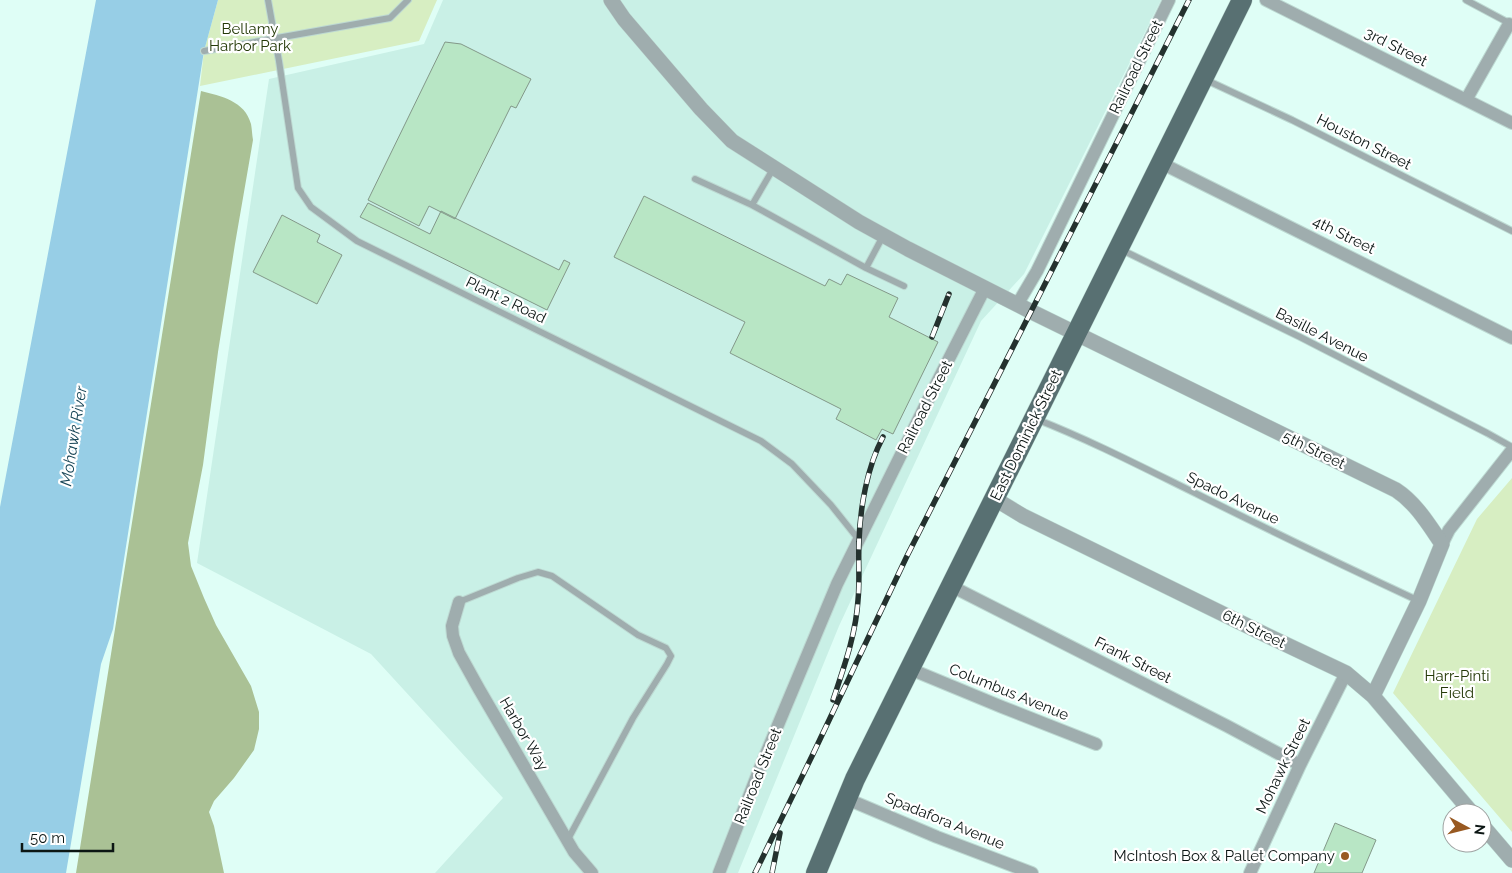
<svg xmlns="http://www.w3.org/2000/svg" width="1512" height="873" viewBox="0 0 1512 873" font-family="Raleway,sans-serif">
  <rect width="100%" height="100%" fill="#dffef6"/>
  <path fill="#c9f0e6" d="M443 0H1161L1024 274 981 321 839 626 738 873H435L503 798 371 654 197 563 269 79 424 44Z"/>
  <path fill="#d7eec2" d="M218 0H437L419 41 200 86 204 51Z
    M1512 478V832L1393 693 1477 519Z"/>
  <path fill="#aac195" d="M201 91C221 96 245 101 251 124 252 129 252 135 253 140L235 244 218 352 203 465 188 543 191 566 204 598 216 625 251 686 259 712V729L254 750 234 778 214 801 209 812 214 826 224 873H76Z"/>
  <path fill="#97cee6" d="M96 0H218L204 51 113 629 101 664 66 873H0V507Z"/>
  <path fill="#b8e6c5" stroke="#839889" d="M445 42 461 44 531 79 516 108 511 106 455 219 429 206 419 226 368 200Z
    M644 196 825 286 829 279 841 285 847 274 898 298 889 317 938 342 893 434 882 429 876 440 836 419 841 409 730 353 745 322 614 257Z
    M368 203 430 234 441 211 559 270 564 260 570 263 547 310 360 217Z
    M282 215 320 235 317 242 342 255 317 304 253 272Z
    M1335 823 1376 840 1362 873H1314Z"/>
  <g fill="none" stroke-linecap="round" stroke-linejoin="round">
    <defs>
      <path id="service" d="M268 0 279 61 298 188 311 207 357 241 761 441 792 464 831 505 859 540
        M1466 0 1511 24
        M204 51 390 18 408 0
        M1204 79 1292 120 1512 231
        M695 179 752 205 866 268 904 286
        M752 205 773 169
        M1120 249 1300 337 1487 433 1512 447
        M866 268 883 236
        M1036 419C1092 441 1146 469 1201 496 1273 532 1346 567 1419 601
        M459 602 518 578 538 572 552 576 638 635 666 648 671 656 667 664 633 718 567 841"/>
      <path id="minor" d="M1266 0 1512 123
        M1466 100 1509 24
        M1161 163 1512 338
        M1017 305 1037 271 1169 0
        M1442 544 1449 530 1512 450
        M951 586 1227 726 1300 765
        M459 602 452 626 453 636 459 653 479 689 574 852 592 873
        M910 669 1002 707 1096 744
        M847 799 937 837 1032 873
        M719 873 760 768 837 584 930 396 985 288
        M1250 873 1300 765 1346 673"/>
      <path id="tertiary" d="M611 0 624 19 701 109 732 141 859 222 908 249 1032 312 1396 490C1416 503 1429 525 1442 544L1419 601 1373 696
        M995 499 1023 516 1268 636 1346 673 1373 696 1472 813
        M1482 825 1512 860"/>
      <path id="primary" d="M816 873 855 779 1242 0"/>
    </defs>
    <use href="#service" stroke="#bdd9d2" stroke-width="8"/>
    <use href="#minor" stroke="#bdd9d2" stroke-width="14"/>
    <use href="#tertiary" stroke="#bdd9d2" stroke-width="16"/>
    <use href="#primary" stroke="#bdd9d2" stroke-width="21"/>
    <use href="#service" stroke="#9fadae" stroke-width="6"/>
    <use href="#minor" stroke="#9fadae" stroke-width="12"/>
    <use href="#tertiary" stroke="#9fadae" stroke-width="15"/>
    <use href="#primary" stroke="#587072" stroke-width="20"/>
    <defs>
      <path id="rail" d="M932 337 949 294
        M833 700C844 667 856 634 858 600 860 580 858 561 859 542 860 508 867 467 883 437
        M755 873 813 754 907 556 1189 0
        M772 873 780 833"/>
    </defs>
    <use href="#rail" stroke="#24312e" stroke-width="5.5"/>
    <use href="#rail" stroke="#fff" stroke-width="4" stroke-dasharray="11" stroke-linecap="butt"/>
  </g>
  <circle fill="#985921" stroke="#fff" stroke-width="2" cx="1345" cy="856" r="5"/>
  <g text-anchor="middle" stroke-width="4.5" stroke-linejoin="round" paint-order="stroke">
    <g font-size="15" fill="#253a08" stroke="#fff">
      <text x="250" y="34">Bellamy<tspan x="250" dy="17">Harbor Park</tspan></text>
      <text x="1457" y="681">Harr-Pinti<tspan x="1457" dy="17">Field</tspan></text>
    </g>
    <g font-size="15" fill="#0c1614" stroke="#fff">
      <text transform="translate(1396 47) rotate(27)" y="5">3rd Street</text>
      <text transform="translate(1136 67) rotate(-64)" y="5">Railroad Street</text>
      <text transform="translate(1364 142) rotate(27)" y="5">Houston Street</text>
      <text transform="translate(1344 235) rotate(26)" y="5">4th Street</text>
      <text transform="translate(506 300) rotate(26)" y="5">Plant 2 Road</text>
      <text transform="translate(1322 335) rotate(27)" y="5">Basille Avenue</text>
      <text transform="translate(925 407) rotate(-63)" y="5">Railroad Street</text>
      <text transform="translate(1026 435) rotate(-64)" y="5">East Dominick Street</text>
      <text transform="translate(1314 450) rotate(26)" y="5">5th Street</text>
      <text transform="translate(1233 498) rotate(26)" y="5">Spado Avenue</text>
      <text transform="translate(1254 629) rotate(26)" y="5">6th Street</text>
      <text transform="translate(1133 660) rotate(27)" y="5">Frank Street</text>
      <text transform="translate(1009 692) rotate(22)" y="5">Columbus Avenue</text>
      <text transform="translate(524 734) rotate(60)" y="5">Harbor Way</text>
      <text transform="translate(1283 766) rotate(-64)" y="5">Mohawk Street</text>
      <text transform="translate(758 776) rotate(-68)" y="5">Railroad Street</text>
      <text transform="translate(945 821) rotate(22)" y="5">Spadafora Avenue</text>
    </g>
    <g font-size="15" fill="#0c1614" stroke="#fff" text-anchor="end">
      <text x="1335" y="861">McIntosh Box &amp; Pallet Company</text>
    </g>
    <g font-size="16" font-style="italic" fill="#194758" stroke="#fff">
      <text transform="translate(73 436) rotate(-81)" y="6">Mohawk River</text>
    </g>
  </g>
  <g transform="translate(1467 828) rotate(97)"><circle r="24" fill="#ffffff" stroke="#9ea2a1"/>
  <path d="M0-4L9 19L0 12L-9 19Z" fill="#985921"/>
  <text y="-8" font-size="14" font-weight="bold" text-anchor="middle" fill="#0c1614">N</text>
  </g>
  <path d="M22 843v8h91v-8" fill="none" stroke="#0c1614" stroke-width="2.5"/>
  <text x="30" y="843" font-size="15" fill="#0c1614" stroke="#ffffff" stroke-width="4" paint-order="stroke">50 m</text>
</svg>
